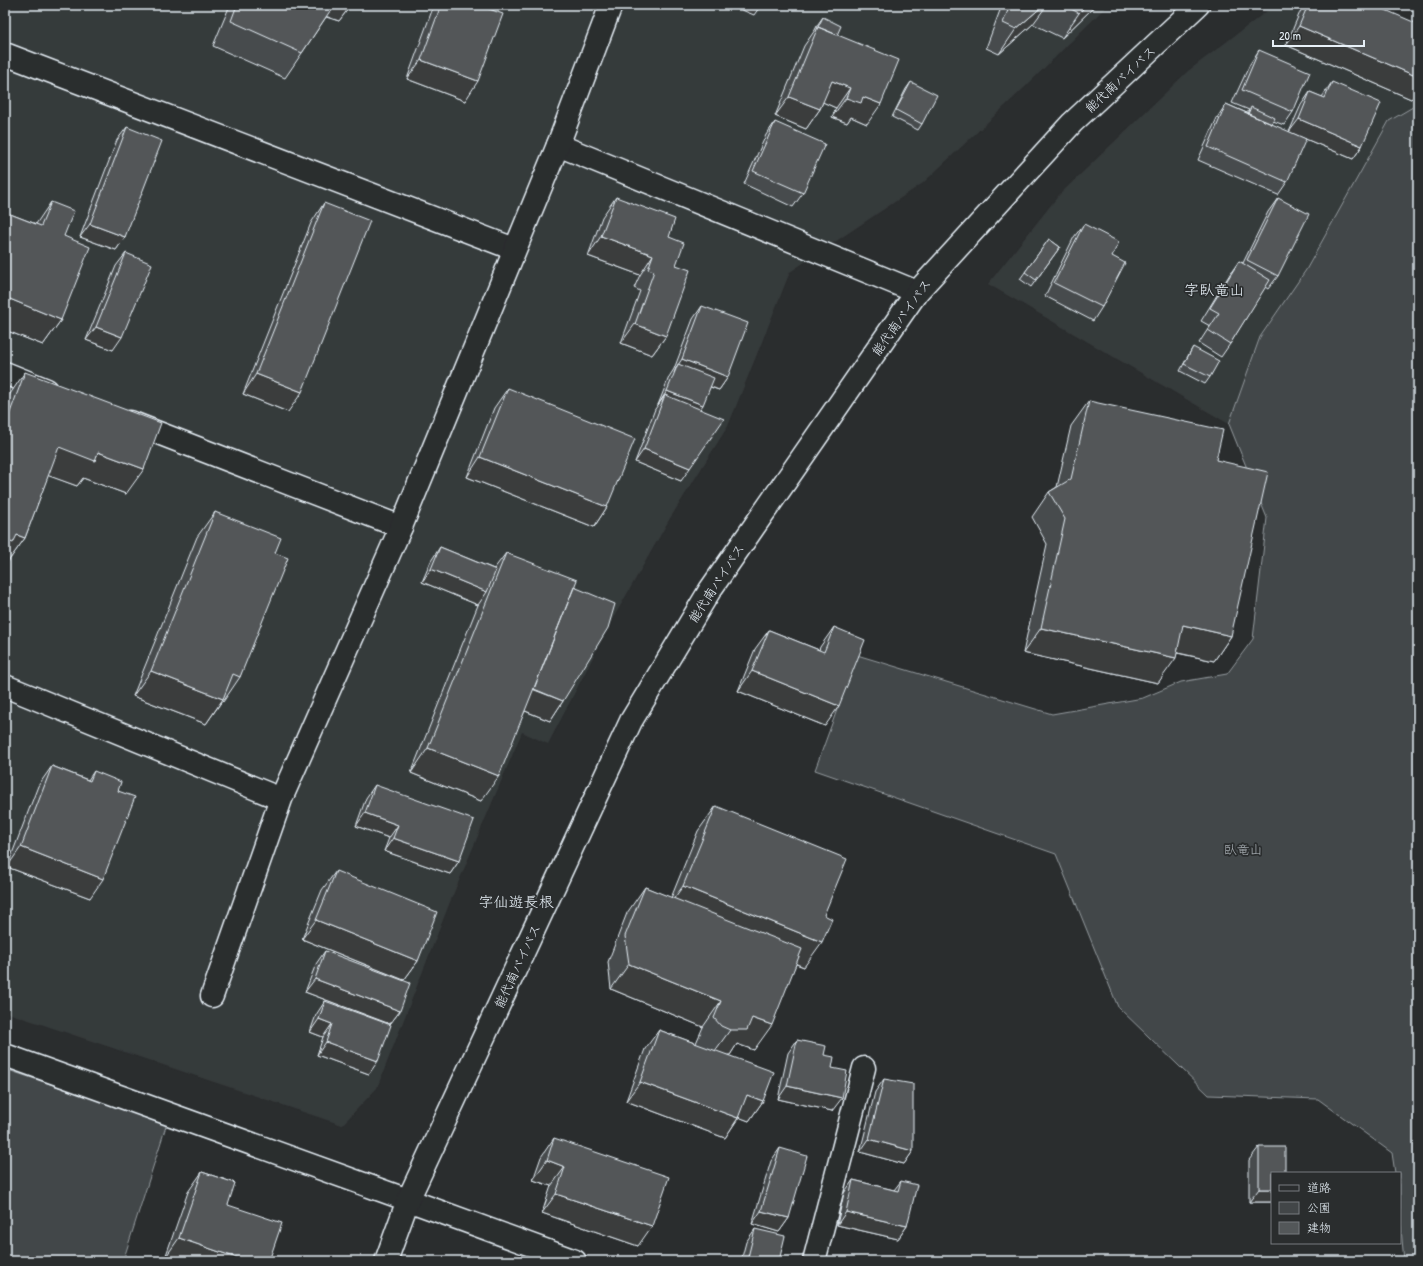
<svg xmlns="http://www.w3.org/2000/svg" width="1423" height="1266" viewBox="0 0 1423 1266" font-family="'Patrick Hand','Klee One',sans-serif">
  <rect width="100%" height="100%" fill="#2a2d2e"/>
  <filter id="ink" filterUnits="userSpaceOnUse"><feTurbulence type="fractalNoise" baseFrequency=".025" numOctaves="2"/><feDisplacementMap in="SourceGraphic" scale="8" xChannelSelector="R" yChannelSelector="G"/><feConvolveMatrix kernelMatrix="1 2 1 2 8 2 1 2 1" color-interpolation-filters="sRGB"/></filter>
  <g filter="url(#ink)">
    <path fill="#363a3b" d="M5 5H1108L1024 88 923 183 790 272 728 426 669 520 615 615 548 744 522 732 450 902 377 1088 342 1125 5 1012Z
      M1275 5H1367L1418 29V104L1389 121 1306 270 1260 337 1229 424 988 284 1059 195 1188 71Z"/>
    <path fill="#424648" stroke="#959ca0" d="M1418 104V1261H1404L1400 1217V1173H1395L1392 1153 1318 1099 1209 1095 1118 1007 1056 854 815 770 857 655 1052 714 1143 698 1181 682 1227 674 1253 639 1267 518 1229 424 1260 337 1306 270 1389 121Z
      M5 1069 167 1123 123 1261H5Z"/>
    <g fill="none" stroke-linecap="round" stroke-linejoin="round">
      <defs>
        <path id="minor" d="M5 54 514 249
          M558 145 917 292
          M5 373 47 390
          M130 422 401 527
          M408 1200 575 1261
          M814 1261 864 1068"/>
        <path id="tertiary" d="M5 686 281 799
          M212 996 281 799 401 527 558 145 611 5
          M5 1055 408 1200"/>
        <path id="trunk" d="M386 1261 408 1200 631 721 710 590 917 292 1072 123 1198 5"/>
      </defs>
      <use href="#minor" stroke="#e8f1f8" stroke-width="25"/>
      <use href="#tertiary" stroke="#e8f1f8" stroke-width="25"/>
      <use href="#trunk" stroke="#e8f1f8" stroke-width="25"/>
      <use href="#minor" stroke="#2a2d2e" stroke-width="22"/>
      <use href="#tertiary" stroke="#2a2d2e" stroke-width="22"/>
      <use href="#trunk" stroke="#2a2d2e" stroke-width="22"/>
    </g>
    <path fill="#474b4d" stroke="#e8f1f8" d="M230 5H351L339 21 326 17 302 53 285 78 213 46Z
      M434 5H478L465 101 407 79Z
      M1002 5H1096L1062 38 1033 24 999 54 986 48Z
      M1303 5H1374L1411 99 1286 45Z
      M823 17 837 35 867 124 851 117 847 123 832 117 836 108 823 102 820 109 806 129 775 116 804 46 815 30 818 24Z
      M1259 50 1293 112 1284 125 1273 121 1272 124 1287 182 1278 195 1198 160 1217 118 1226 104 1247 113 1249 110 1232 103 1250 64Z
      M911 82 922 124 918 130 892 117 906 89Z
      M1332 82 1362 146 1353 159 1289 132 1301 105 1310 92 1322 97Z
      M775 122 803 193 793 207 744 184 766 135Z
      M127 127 125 237 116 250 80 237 117 140Z
      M616 197 669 237 676 265 666 336 652 355 621 343 640 291 634 288 640 275 588 256 602 217Z
      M1278 198V276L1268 289 1265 287 1230 344 1221 357 1199 343 1210 326 1201 321 1230 274 1239 261 1243 263 1268 212Z
      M51 202 64 236 61 320 43 345 5 330V212L36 224Z
      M324 203 288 412 243 394 311 223Z
      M1084 224 1112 256 1102 307 1093 321 1045 296 1074 237Z
      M1049 239 1060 247 1031 287 1020 279Z
      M126 253 113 350 86 340 116 266Z
      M702 306 728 377 719 390 710 387 700 409 681 481 635 462 655 409 658 405 669 377 674 369 693 319Z
      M1193 347 1210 377 1205 384 1180 371 1189 354Z
      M25 372 126 494 83 478 77 486 48 475 25 538 7 563 5 562V404L8 397Z
      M508 388 607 507 594 527 467 477 494 408Z
      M1089 401 1216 460 1231 636 1214 661 1177 653 1158 683 1023 653 1047 544 1032 517 1049 492 1057 487 1071 426Z
      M215 512 275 553 240 677 223 702 222 701 206 724 133 696 197 537Z
      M440 547 494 569 506 553 574 587 563 701 550 721 525 711 481 801 411 773 478 605 422 582 431 561Z
      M834 627 825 726 738 691 755 649 769 630 819 650 820 647Z
      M52 766 88 780 94 771 90 898 7 867 38 786Z
      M375 785 459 861 450 874 384 851 389 838 356 826 366 798Z
      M716 806 824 915 804 967 796 964 754 1050 737 1044 730 1055H727L763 1101 749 1121 739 1117 725 1138 626 1101 645 1049 659 1030 697 1044 696 1043 703 1027 611 989 608 962 627 913 645 887 671 898 698 831Z
      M336 871 418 961 404 980 302 939 322 890Z
      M325 951 400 1011 390 1024 305 992 316 964Z
      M325 1001 369 1074 317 1055 323 1037 310 1032 316 1015Z
      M797 1040 824 1055 832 1068V1111L778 1099 788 1053Z
      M884 1079 913 1151 904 1164 860 1152 875 1092Z
      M554 1138 638 1246 542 1213 551 1186 533 1180 541 1157Z
      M1259 1147 1272 1173V1202H1249V1160Z
      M780 1148 789 1218 779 1232 752 1224 771 1161Z
      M202 1172 235 1183 165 1258 188 1192Z
      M853 1180 894 1190 901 1181 907 1226 898 1239 837 1225 844 1193Z
      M755 1229 779 1261H741L746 1242Z"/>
    <path fill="#3a3d3e" stroke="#e8f1f8" d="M333 5H351L339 21 325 16Z
      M730 5H761L754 15Z
      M1044 5H1047L1033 24 999 54 1016 29Z
      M1087 5H1096L1062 38 1079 13Z
      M1299 26 1418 77V93L1411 99 1286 45Z
      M421 60 478 81 465 101 407 79Z
      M832 81 850 88 836 108 818 100Z
      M789 97 820 109 806 129 775 116Z
      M863 97 881 104 867 124 851 117 847 123 832 117 846 98Z
      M1299 119 1362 146 1353 159 1289 132Z
      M90 224 125 237 116 250 80 237Z
      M601 236 653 255 640 275 588 256Z
      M5 297 61 320 43 345 5 330Z
      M635 324 666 336 652 355 621 343Z
      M96 327 122 337 113 350 86 340Z
      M682 359 728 377 719 390 674 373 676 368Z
      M256 374 302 392 288 412 243 394Z
      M667 391 703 405 693 419 665 395 658 405Z
      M59 447 98 452 144 469 126 494 83 478 77 486 41 473Z
      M644 449 690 468 681 481 635 462Z
      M480 457 607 507 594 527 467 477Z
      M17 535 25 538 7 563 5 562V545L8 541Z
      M431 569 487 592 478 605 422 582Z
      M1183 625 1231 636 1214 661 1165 650Z
      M1041 628 1176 658 1158 683 1023 653Z
      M151 671 223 699 206 724 133 696Z
      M752 671 839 706 825 726 738 691Z
      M532 689 563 701 550 721 518 708Z
      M428 748 499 776 481 801 411 773Z
      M365 813 398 825 389 838 356 826Z
      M393 838 459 861 450 874 384 851Z
      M21 847 103 879 90 898 7 867Z
      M683 886 822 942 804 967 665 911Z
      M316 920 418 961 404 980 302 939Z
      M629 964 721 1001 703 1027 611 989Z
      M315 979 400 1011 390 1024 305 992Z
      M752 1018 772 1025 754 1050 737 1044 730 1055H712L730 1030Z
      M319 1019 332 1024 323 1037 310 1032Z
      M326 1042 378 1061 369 1074 317 1055Z
      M640 1082 738 1118 725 1138 626 1101Z
      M787 1086 842 1098 832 1111 778 1099Z
      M747 1095 763 1101 749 1121 733 1115Z
      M869 1139 913 1151 904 1164 860 1152Z
      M547 1160 565 1167 551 1186 533 1180Z
      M1259 1189H1272V1202H1249Z
      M556 1194 652 1226 638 1246 542 1213Z
      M761 1211 789 1218 779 1232 752 1224Z
      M846 1212 907 1226 898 1239 837 1225Z
      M179 1238 246 1261H175L165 1258Z"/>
    <path fill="#535759" stroke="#e8f1f8" d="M237 5H334L302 53 231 21Z
      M441 5H478L503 14 478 81 421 60Z
      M1010 5H1044L1016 29 1003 23Z
      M1063 5H1087L1079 13Z
      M1308 5H1374L1418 24V77L1299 26Z
      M823 17 841 26 837 35 818 27Z
      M818 27 899 60 881 104 863 97 861 103 846 98 850 88 832 81 820 109 789 97Z
      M1259 50 1310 72 1293 112 1242 90Z
      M911 82 937 95 922 124 896 110Z
      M1332 82 1381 103 1362 146 1299 119 1310 92 1325 98Z
      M1226 104 1306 139 1287 182 1208 147Z
      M1251 107 1275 118 1272 124 1248 114Z
      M775 122 825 144 803 193 753 171Z
      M127 127 162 141 125 237 90 224Z
      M616 197 675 219 669 237 684 243 676 265 690 270 666 336 635 324 654 271 648 269 653 255 601 236Z
      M1278 198 1309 214 1278 276 1247 260Z
      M51 202 74 211 64 236 90 247 61 320 5 297V212L41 226Z
      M324 203 370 221 302 392 256 374Z
      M1084 224 1119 242 1112 256 1125 263 1102 307 1054 283Z
      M1049 239 1060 247 1036 280 1025 272Z
      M126 253 152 264 122 337 96 327Z
      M1239 261 1270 280 1230 344 1208 330 1219 313 1210 308Z
      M702 306 748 323 728 377 682 359Z
      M1193 347 1219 361 1210 377 1184 364Z
      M678 364 714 378 703 405 667 391Z
      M25 372 161 423 144 469 98 452 95 461 59 447 25 538 17 535 13 543 8 541 5 549V426Z
      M508 388 635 439 607 507 480 457Z
      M665 395 724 419 690 468 644 449Z
      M1089 401 1223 430 1216 460 1268 472 1231 636 1183 625 1176 658 1041 628 1065 519 1049 492 1071 479Z
      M215 512 281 538 275 553 288 558 240 677 233 674 223 699 151 671Z
      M440 547 496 570 487 592 431 569Z
      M506 553 577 580 499 776 428 748Z
      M574 587 615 604 608 628 563 701 534 689Z
      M834 627 865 640 839 706 752 671 769 630 824 652Z
      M52 766 90 781 94 771 121 782 118 791 135 797 103 879 21 847Z
      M375 785 474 820 459 861 393 838 398 825 365 813Z
      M716 806 847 859 824 915 832 919 822 942 683 886Z
      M336 871 437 912 418 961 316 920Z
      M645 887 802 949 772 1025 752 1018 747 1030H730L721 1026 714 1018 721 1001 629 964 625 936Z
      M325 951 410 983 400 1011 315 979Z
      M325 1001 391 1025 378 1061 326 1042 332 1024 319 1019Z
      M659 1030 774 1072 763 1101 747 1095 738 1118 640 1082Z
      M797 1040 826 1046 824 1055 834 1057 832 1068 847 1071 842 1098 787 1086Z
      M884 1079 913 1084V1151L869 1139Z
      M554 1138 669 1177 652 1226 556 1194 565 1167 547 1160Z
      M1259 1147H1285V1173H1272V1189H1259Z
      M780 1148 807 1156 789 1218 761 1211Z
      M202 1172 235 1183 228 1205 282 1223 269 1261H246L179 1238Z
      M853 1180 898 1191 901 1181 917 1185 907 1226 846 1212Z
      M755 1229 785 1236 779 1261H747Z"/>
  </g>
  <g text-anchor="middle" stroke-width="3.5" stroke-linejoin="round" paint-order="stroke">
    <g font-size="13" fill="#e8f1f8" stroke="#2a2d2e">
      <text transform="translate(1120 79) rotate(-43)" y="5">能代南バイパス</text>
      <text transform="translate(901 317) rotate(-54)" y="5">能代南バイパス</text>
      <text transform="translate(716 583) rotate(-57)" y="5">能代南バイパス</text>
      <text transform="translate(517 966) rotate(-65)" y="5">能代南バイパス</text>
    </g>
    <g font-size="13" fill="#aeb5ba" stroke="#2a2d2e">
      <text x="1243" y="854">臥竜山</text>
    </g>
    <g font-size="15" fill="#e8f1f8" stroke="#2a2d2e">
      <text x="1214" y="295">字臥竜山</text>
      <text x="516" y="907">字仙遊長根</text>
    </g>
  </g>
  <rect width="1423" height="1266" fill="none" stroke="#2a2d2e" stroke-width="20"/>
  <rect x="10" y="10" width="1403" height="1246" fill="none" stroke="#e8f1f8" stroke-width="1.5" filter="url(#ink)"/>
  <rect x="1271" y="1172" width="130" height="72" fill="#2a2d2e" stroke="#767b7f"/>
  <rect x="1279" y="1185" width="20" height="6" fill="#2a2d2e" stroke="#767b7f"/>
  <text x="1307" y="1192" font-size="12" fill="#e8f1f8">道路</text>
  <rect x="1279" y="1202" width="20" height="12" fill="#424648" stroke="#767b7f"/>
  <text x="1307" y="1212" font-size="12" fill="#e8f1f8">公園</text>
  <rect x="1279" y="1222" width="20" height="12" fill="#535759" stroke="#767b7f"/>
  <text x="1307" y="1232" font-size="12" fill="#e8f1f8">建物</text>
  <path d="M1273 40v6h91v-6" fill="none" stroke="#e8f1f8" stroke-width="2"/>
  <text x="1279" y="40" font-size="12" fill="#e8f1f8" stroke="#2a2d2e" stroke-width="3" paint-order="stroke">20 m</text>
</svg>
